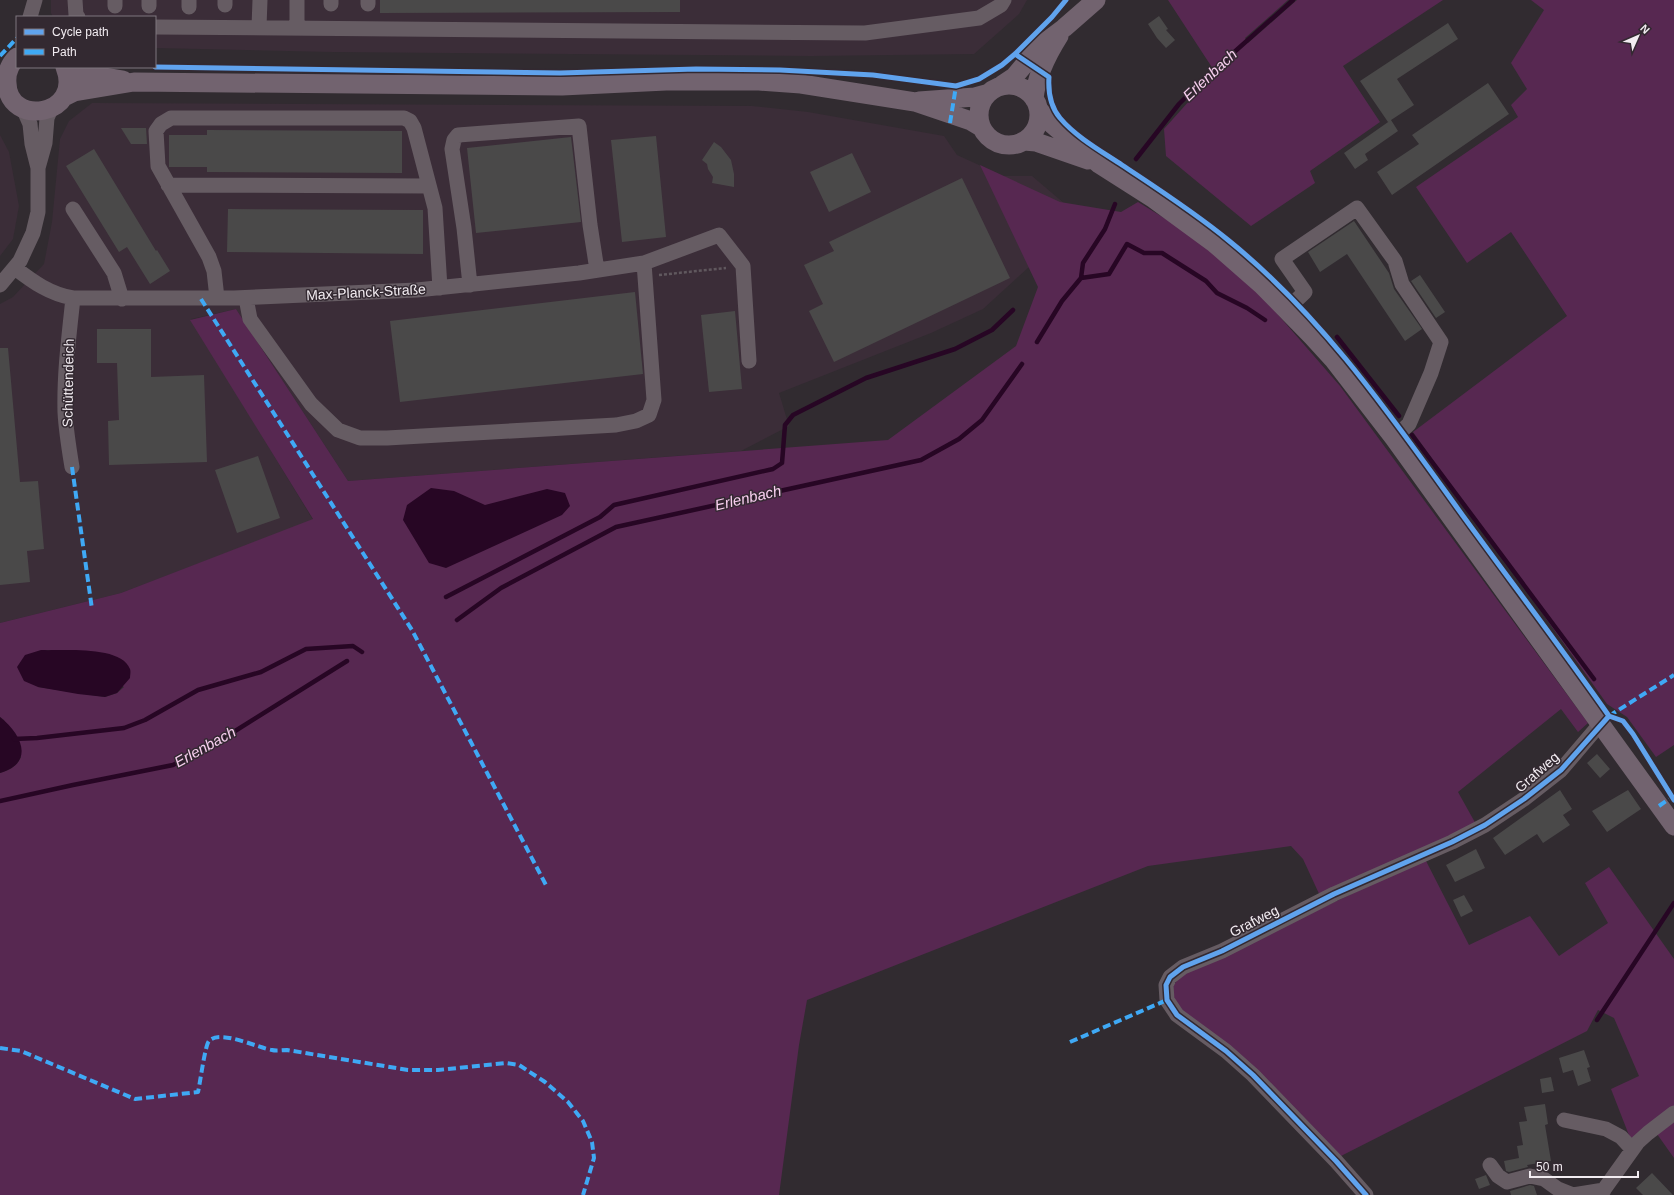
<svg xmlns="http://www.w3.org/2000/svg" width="1674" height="1195" viewBox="0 0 1674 1195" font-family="Helvetica,sans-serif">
  <rect width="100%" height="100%" fill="#312b30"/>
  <path fill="#3b2d38" d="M51 0H1027L1019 14 974 54 811 56 332 52 155 48V17H53L51 13Z
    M92 103 752 106 808 112 944 136 957 155 1003 176H1032L1079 216 1029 267 983 309 931 333 779 393 789 426 741 451 348 481 236 309 191 319 313 520 121 593 0 623V304L13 297 44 264 52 222 60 139 69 121Z
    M0 135 9 152 19 206 13 239 0 256Z"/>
  <path fill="#572851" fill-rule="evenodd" d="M1168 0H1288L1245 38 1248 43 1297 0H1443L1343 66 1380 122 1310 171 1315 183 1251 226 1166 156 1164 129 1215 72Z
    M1531 0H1674V745L1656 757 1627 717 1607 704 1413 432 1567 316 1511 232 1467 263 1416 187 1518 117 1511 105 1527 89 1511 63 1544 10Z
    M980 165 1060 202 1121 212 1138 202 1182 229 1229 266 1266 301 1340 386 1588 723 1578 732 1561 709 1458 792 1477 826 1321 898 1303 859 1291 846 1148 866 807 1000 799 1045 779 1195H0V773C10 770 17 766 21 757L4 720 0 717V623L121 593 313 519 190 320 236 309 348 481 888 440 1016 346 1038 287ZM41 650 66 651 124 687 117 693 105 697 38 687Z
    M1425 859 1469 945 1530 916 1559 956 1608 923 1585 883 1609 867 1674 959V1110L1632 1143 1611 1089 1639 1076 1614 1018 1598 1010 1587 1031 1337 1158 1174 1003 1173 986 1181 975Z
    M1674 1122V1158L1657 1134Z"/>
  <path fill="#270624" d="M431 488 454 491 485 505 547 489 565 493 570 506 562 515 446 568 429 563 403 520 407 505Z
    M41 650C62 651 121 645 130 669 131 671 130 676 130 678L117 693 105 697 78 694 38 687 24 681 17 667 25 655Z
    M0 717C22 734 35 763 0 773Z"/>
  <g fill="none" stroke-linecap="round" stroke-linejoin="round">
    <path stroke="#270624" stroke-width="4.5" d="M1136 159 1179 104 1205 78 1293 0
      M1081 278 1109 274 1127 244 1144 253H1162L1206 281 1217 293 1247 308 1265 320
      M1337 337 1399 416
      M1037 342 1062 301 1081 278 1083 263 1105 229 1115 204
      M1412 435 1594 679
      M446 597 600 517 614 505 773 469 782 463 785 425 793 415 866 378 955 349 992 330 1013 310
      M457 620 501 588 616 527 921 460 959 439 982 420 1022 364
      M14 739 37 738 124 728 145 720 198 690 261 672 306 649 353 646 362 652
      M0 801 73 785 173 765 216 743 347 661
      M1597 1020 1674 903"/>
  </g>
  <path fill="#4a4949" d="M380 0H680V12L380 13Z
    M1159 16 1168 29 1166 30 1175 40 1166 48 1157 38 1148 24Z
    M1448 23 1458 39 1397 79 1414 105 1388 122 1360 81Z
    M1488 83 1509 114 1392 195 1377 172 1419 144 1412 135Z
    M1391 120 1398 131 1365 154 1368 160 1355 169 1344 153Z
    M121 128H146L147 144H131Z
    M207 130 402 131V173L207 172V167H169V135H207Z
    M656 136 666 237 622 242 611 140Z
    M571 137 581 222 476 233 467 148Z
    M714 142 721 147 731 160 734 174V187L712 183 713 177 708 169 707 164 702 160Z
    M94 149 156 251 157 250 170 271 150 284 127 247 119 252 66 166Z
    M852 153 871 192 829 212 810 172Z
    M962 178 1010 278 834 362 809 311 823 304 804 265 834 251 829 242Z
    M228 209 423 210V254L227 252Z
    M1354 221 1389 273 1394 289 1422 329 1405 341 1347 254 1320 272 1308 252Z
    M1420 275 1445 312 1436 318 1411 281Z
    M635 292 643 374 400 402 390 321Z
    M735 311 742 389 709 392 701 315Z
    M97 329H151V377L204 375 207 462 109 465 108 421 119 420 117 363H97Z
    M0 348H8L20 482 38 481 44 549 27 551 30 582 0 585Z
    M258 456 280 518 237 533 215 470Z
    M1597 754 1610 769 1600 778 1587 763Z
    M1560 790 1572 809 1563 815 1570 825 1543 843 1537 834 1505 855 1493 838Z
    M1628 790 1641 809 1607 832 1592 811Z
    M1476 849 1485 868 1455 882 1446 865Z
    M1464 895 1473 911 1461 917 1453 900Z
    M1584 1050 1590 1067 1587 1068 1591 1081 1578 1086 1573 1070 1563 1073 1559 1058Z
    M1551 1077 1554 1091 1542 1093 1540 1079Z
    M1545 1104 1548 1124 1545 1125 1551 1161 1527 1165 1528 1167 1509 1172 1506 1171 1504 1161 1519 1158 1517 1146 1523 1145 1519 1122 1527 1121 1524 1107Z
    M1652 1173 1673 1195H1643L1636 1188Z
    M1486 1175 1490 1185 1479 1189 1475 1179Z
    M1530 1185 1534 1186 1537 1195H1511L1510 1191Z"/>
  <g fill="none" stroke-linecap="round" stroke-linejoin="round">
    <path stroke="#60585e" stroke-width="2.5" stroke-dasharray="3 2" stroke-linecap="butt" d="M659 275 726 268"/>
    <path stroke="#665c63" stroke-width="15" d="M75 0 76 15 78 17
      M331 4V0
      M368 4V0
      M225 5V0
      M115 6V0
      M149 6V0
      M189 7V0
      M30 17 35 0
      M155 27 865 33 979 18 1001 5 1004 0
      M259 27 260 0
      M297 28V0
      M23 108 30 124 32 144 38 168
      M168 185 429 186
      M73 209 114 273 122 299
      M15 268C33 282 50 294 73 298H234L417 290 579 273 644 263 719 235 743 266 749 361
      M0 285 20 261 33 233 38 212V168L45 143 47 118 51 109
      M470 285 464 228 452 149 454 140 458 135 579 126 590 225 597 270
      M217 298 214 271 209 257 158 166 156 131 161 124 171 118H404L410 121 414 128 435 208 440 288
      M246 298 250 319 311 404 338 430 360 438H387L616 425 636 421 649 415 654 400 644 263
      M1287 309 1305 292 1282 259 1357 208 1395 261 1402 284 1441 342 1431 373 1409 424 1394 438
      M72 467C69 449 66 431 65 412 64 374 69 336 73 298
      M1564 1120 1606 1129 1621 1137 1632 1149
      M1490 1165 1498 1176 1507 1182 1530 1176 1544 1179 1558 1189 1573 1195 1604 1190
      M1366 1195 1336 1161 1253 1075 1226 1051 1177 1015 1167 1000 1166 985 1170 977 1183 967 1222 951 1334 894 1452 842 1485 825 1524 799 1561 770 1601 723
      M1600 1195 1638 1142 1648 1133 1674 1113"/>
    <path stroke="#72636f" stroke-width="19" d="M17 57C10 64 6 73 7 83 8 128 84 116 65 67
      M66 67 75 72 123 80
      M979 115a30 30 0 1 1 60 0a30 30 0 1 1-60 0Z
      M1002 85 1014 77 1040 46 1064 28 1096 0
      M64 97 74 92 134 82 562 86 666 81H759L801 84 915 102 971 121 981 127
      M1034 99C1036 77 1047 55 1059 36
      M919 101 975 97 986 94
      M1039 110 1053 125 1099 164 1154 199 1214 243 1262 285 1312 336 1333 359 1394 438 1674 826
      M1024 141 1036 142 1088 160"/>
    <path stroke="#3fa9f5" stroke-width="4" stroke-dasharray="8 4" stroke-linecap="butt" d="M0 56 17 38
      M950 123 956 86
      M201 299 412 630 547 887
      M72 467 92 609
      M1609 716 1674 675
      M1659 806 1672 797
      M1070 1042 1167 1000
      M0 1048 21 1051 135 1099 198 1092C200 1084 205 1045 209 1041 220 1029 258 1048 272 1050 276 1051 282 1050 287 1050L408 1070H438L506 1063 519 1065 545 1082 568 1102 583 1121 592 1142 594 1158 583 1195"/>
    <defs>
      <path id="cycleway" d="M1015 54 1049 77C1048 92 1050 106 1060 118 1076 137 1101 151 1122 165 1158 189 1194 212 1228 240 1321 315 1389 413 1458 509 1508 578 1560 646 1609 716L1623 721 1633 734 1674 800
        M155 67 560 73 696 69 780 70 873 75 956 86 979 79 1002 65 1015 54 1052 17 1066 0
        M1366 1195 1336 1161 1253 1075 1226 1051 1177 1015 1167 1000 1166 985 1170 977 1183 967 1222 951 1334 894 1452 842 1485 825 1524 799 1561 770 1609 716"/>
    </defs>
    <use href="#cycleway" stroke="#332931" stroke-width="8"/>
    <use href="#cycleway" stroke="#60a3ed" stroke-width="5"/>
  </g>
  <g text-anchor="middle" stroke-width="3" stroke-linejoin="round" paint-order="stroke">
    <g font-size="14" fill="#f2ecf1" stroke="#332931">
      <text transform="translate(366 292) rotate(-3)" y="5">Max-Planck-Straße</text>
      <text transform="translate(68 383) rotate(-89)" y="5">Schüttendeich</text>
      <text transform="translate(1537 772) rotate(-41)" y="5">Grafweg</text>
      <text transform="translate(1254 921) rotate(-27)" y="5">Grafweg</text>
    </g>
    <g font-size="15" font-style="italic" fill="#f9cff0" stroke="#332931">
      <text transform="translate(1210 75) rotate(-43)" y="5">Erlenbach</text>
      <text transform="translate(748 498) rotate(-13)" y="5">Erlenbach</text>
      <text transform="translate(205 747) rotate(-29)" y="5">Erlenbach</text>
    </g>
  </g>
  <rect x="16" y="16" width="140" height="52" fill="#332931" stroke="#7f777e"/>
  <rect x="24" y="29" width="20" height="6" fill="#60a3ed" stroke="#7f777e"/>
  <text x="52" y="36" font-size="12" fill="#f2ecf1">Cycle path</text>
  <rect x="24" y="49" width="20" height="6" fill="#3fa9f5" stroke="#7f777e"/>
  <text x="52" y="56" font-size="12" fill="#f2ecf1">Path</text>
  <g transform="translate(1638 36) rotate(45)" stroke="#332931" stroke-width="3" paint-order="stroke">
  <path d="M0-3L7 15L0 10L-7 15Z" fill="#f2ecf1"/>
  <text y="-6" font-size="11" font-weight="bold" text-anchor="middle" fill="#f2ecf1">N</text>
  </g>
  <path d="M1530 1171v6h108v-6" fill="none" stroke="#f2ecf1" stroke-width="2"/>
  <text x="1536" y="1171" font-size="12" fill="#f2ecf1" stroke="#332931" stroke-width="3" paint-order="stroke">50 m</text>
</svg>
